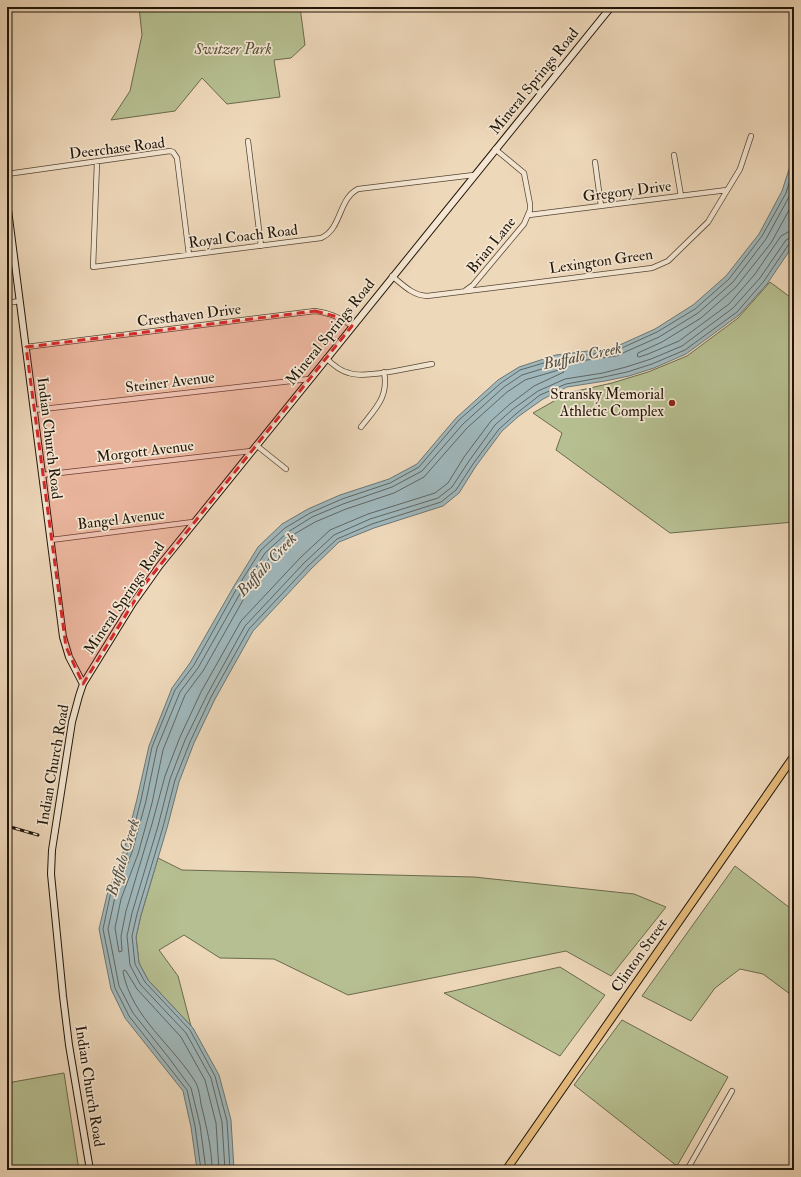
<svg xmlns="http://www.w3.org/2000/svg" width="801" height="1177" viewBox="0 0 801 1177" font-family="'IM FELL Double Pica',serif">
  <rect width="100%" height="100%" fill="#eed8ba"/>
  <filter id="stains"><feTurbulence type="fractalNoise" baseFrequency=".005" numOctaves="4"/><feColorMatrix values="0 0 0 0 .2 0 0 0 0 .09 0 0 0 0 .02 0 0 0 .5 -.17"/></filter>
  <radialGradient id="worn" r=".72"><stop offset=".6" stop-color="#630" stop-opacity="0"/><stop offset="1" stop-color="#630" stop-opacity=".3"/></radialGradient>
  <path fill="#b6bf91" stroke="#6b6a4d" d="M139 7H300L305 45 291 58 274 60 280 97 227 104 202 78 175 111 111 120 130 91 142 35Z
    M770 282 794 300V522L670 533 556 450 562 433 533 413 568 393 612 383 648 372 687 356 738 318Z
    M158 858 182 870 474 877 634 894 666 907 611 976 566 951 348 995 274 959 220 958 184 935 159 950 178 976 191 1026 148 980 139 963 136 937 141 915Z
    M735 866 794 911V997L763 974 740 969 715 988 691 1021 642 996Z
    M560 967 605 995 560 1056 444 993Z
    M622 1020 728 1077 677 1166 574 1085Z
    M64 1073 79 1170H7V1083Z"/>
  <path fill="#9fb7bb" stroke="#6c7674" d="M794 154V244L767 284 739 315 686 354 654 368 629 376 605 381 567 387 543 399 519 416 502 431 476 466 459 493 443 506 374 528 339 542 311 569 253 631 215 699 194 743 179 782 167 828 141 915 136 937 139 963 148 980 193 1028 219 1075 231 1120 234 1170H197L191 1127 183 1091 125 1018 111 989 99 929 107 895 124 850 137 799 149 746 172 688 190 663 234 586 258 547 282 524 308 509 340 495 389 479 417 464 456 418 498 380 519 367 556 355 613 348 655 329 693 305 726 276 759 234 782 191Z"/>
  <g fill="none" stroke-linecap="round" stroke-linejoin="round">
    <path stroke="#606662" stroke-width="1" d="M794 201 771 243 736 287 701 318 662 342 638 353 637 356 639 357 648 354 679 341 729 304 755 274 781 236 788 232 794 231
      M559 370 563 369 564 372 534 386 510 404 491 421 464 457 448 483 435 493 368 514 330 530 300 558 241 621 201 692 180 737 165 776 152 824 126 911 121 936 122 951 119 952 115 928 121 899 138 854 152 803 163 750 185 695 203 671 247 593 270 557 291 536 315 522 346 509 394 493 424 477 467 428 507 392 525 380Z
      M201 1170 195 1126 187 1090 129 1016 115 988 103 929 110 896 128 851 141 800 152 747 175 690 194 665 237 588 261 550 285 528 310 513 342 499 390 483 419 467 459 420 501 383 520 370 557 359 615 351 657 332 695 309 729 279 762 236 786 193 794 167
      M206 1170 200 1125 191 1088 169 1058 133 1013 119 986 108 929 115 897 132 852 146 801 157 748 180 692 198 668 242 590 265 553 288 532 312 517 343 504 392 487 422 471 463 424 504 387 522 375 558 364 616 356 659 337 698 313 733 282 766 239 790 195 794 184
      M212 1170C212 1148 206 1125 201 1104 200 1097 199 1089 196 1083 173 1045 132 1018 123 972L124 970 126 971 137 989 181 1037 205 1080 216 1123 219 1170
      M225 1170 222 1122 211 1078 186 1033 140 984 130 965 127 936 132 913 158 826 170 779 185 740 207 695 245 626 304 563 334 535 370 519 438 498 452 487 469 461 495 425 513 409 538 391 565 379 603 373 626 367 651 359 682 346 733 308 760 278 786 240 790 238 794 237
      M230 1170 227 1121 215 1076 190 1030 145 982 135 964 132 936 137 914 163 827 175 780 190 742 211 697 249 629 308 566 337 539 372 524 441 502 456 490 473 464 499 429 517 413 540 395 566 384 604 377 627 372 652 364 685 350 737 312 764 281 789 244 794 242"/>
    <defs>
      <path id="street" d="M248 141 261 246
        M674 155 681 196
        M97 162 93 267 321 238C342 229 338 199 358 189L474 175
        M595 162 601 206
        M7 174 170 151 173 152 177 158 189 255
        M529 215 727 190
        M392 276C403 285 412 295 427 296L652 268 668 261 708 222 740 169 751 136
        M466 290 473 285 524 224 530 210V204L524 173 495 149
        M7 303 20 301
        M26 347 315 311C330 313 340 317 352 326
        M326 358C333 365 340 371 349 373 367 379 412 367 432 364
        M34 410 309 379
        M361 427C375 409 389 397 384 372
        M256 445 286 469
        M42 475 251 451
        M51 540 193 522
        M687 1170 732 1091"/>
      <path id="secondary" d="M7 202 63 637 69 657 83 684
        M90 1170 69 1045 63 996 51 874 52 850 72 722 79 696 83 684 133 603 160 565 611 7"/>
      <path id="primary" d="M506 1170 794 756"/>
    </defs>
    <use href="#street" stroke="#544635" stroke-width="6"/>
    <use href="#secondary" stroke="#201509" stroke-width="8"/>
    <use href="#primary" stroke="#201509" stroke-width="9"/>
    <use href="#street" stroke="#f4e6d2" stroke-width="4.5"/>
    <use href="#secondary" stroke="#f4e6d2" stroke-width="6"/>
    <use href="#primary" stroke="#e7bc7d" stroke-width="7"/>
    <defs>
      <path id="rail" d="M7 826 38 835"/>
    </defs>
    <use href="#rail" stroke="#201509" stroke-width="3"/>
    <use href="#rail" stroke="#f4e6d2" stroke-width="1.5" stroke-dasharray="4.5" stroke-linecap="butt"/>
  </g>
  <path fill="#d62828" fill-opacity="0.2" stroke="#d62828" stroke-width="3" stroke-dasharray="8 5" stroke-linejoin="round" d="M315 311 338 317 352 326 145 584 83 684 66 647 26 347Z"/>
  <circle fill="#8f2418" stroke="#f4e6d2" stroke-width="1.5" cx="672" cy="403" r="4"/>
  <g text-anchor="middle" stroke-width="3.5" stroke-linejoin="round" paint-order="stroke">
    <g font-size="15" font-style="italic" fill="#545039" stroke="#f4e6d2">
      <text x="233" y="54">Switzer Park</text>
    </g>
    <g font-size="15" fill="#201509" stroke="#f4e6d2">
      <text transform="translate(534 81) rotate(-51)" y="5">Mineral Springs Road</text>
      <text transform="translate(117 148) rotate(-7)" y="5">Deerchase Road</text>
      <text transform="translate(627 191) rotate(-7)" y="5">Gregory Drive</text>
      <text transform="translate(243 236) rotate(-7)" y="5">Royal Coach Road</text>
      <text transform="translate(491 245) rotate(-51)" y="5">Brian Lane</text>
      <text transform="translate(601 261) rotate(-8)" y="5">Lexington Green</text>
      <text transform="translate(189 315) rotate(-7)" y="5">Cresthaven Drive</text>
      <text transform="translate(330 332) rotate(-51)" y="5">Mineral Springs Road</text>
      <text transform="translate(170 382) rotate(-7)" y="5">Steiner Avenue</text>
      <text transform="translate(50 438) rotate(83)" y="5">Indian Church Road</text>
      <text transform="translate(145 451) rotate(-7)" y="5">Morgott Avenue</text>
      <text transform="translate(121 519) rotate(-7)" y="5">Bangel Avenue</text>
      <text transform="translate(124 598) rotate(-56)" y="5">Mineral Springs Road</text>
      <text transform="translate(53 765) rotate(-80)" y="5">Indian Church Road</text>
      <text transform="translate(639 955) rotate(-55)" y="5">Clinton Street</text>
      <text transform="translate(90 1086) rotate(81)" y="5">Indian Church Road</text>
    </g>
    <g font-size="15" fill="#201509" stroke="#f4e6d2" text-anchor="end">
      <text x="664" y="399">Stransky Memorial<tspan x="664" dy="17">Athletic Complex</tspan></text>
    </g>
    <g font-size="16" font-style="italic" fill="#4c4e47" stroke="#f4e6d2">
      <text transform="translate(582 355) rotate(-12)" y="6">Buffalo Creek</text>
      <text transform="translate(266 564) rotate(-47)" y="6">Buffalo Creek</text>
      <text transform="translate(122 857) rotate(-73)" y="6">Buffalo Creek</text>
    </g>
  </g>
  <rect width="801" height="1177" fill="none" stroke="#eed8ba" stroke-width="24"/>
  <rect x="8" y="8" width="785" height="1161" fill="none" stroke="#201509" stroke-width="2"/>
  <rect x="12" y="12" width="777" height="1153" fill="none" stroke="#201509"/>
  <rect width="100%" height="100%" filter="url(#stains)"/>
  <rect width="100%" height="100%" fill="url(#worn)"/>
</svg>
